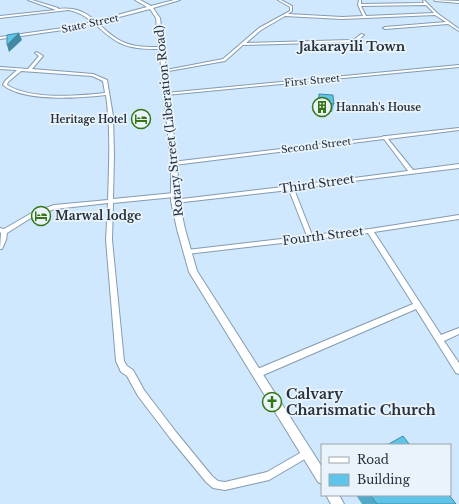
<svg xmlns="http://www.w3.org/2000/svg" width="459" height="504" viewBox="0 0 459 504" font-family="'Libre Baskerville',serif">
  <rect width="100%" height="100%" fill="#cfe8fe"/>
  <g fill="none" stroke-linecap="round" stroke-linejoin="round">
    <defs>
      <path id="street" d="M28 0H32L58 8V9C93 5 97 30 123 42 134 47 148 47 160 47L162 48 160 49C147 49 132 49 120 43 101 34 90 13 68 10L0 18V16L56 10Z
        M278 0H281L292 6V11L288 14 342 17 363 16 358 5 359 0H361V4L424 3 423 1 424 0 437 13 459 29V31L448 24 385 29 383 28 385 27 446 22 435 15 342 19 285 16 261 30 246 43 351 40 355 39 361 34 364 35 357 41 351 42 243 45 225 61 163 72 161 71 223 59 259 28 290 11V7ZM426 5 434 13 366 16 361 6Z
        M434 0 459 1V3L435 1Z
        M37 52 43 56 32 69 93 74 107 80 113 116 114 155 113 199 174 193 177 195 174 197 113 203 112 240 124 361 127 366 133 370 144 390 176 432 212 476 218 481 225 482 267 472 307 449 310 450 311 453 310 456 269 480 225 490 213 488 206 482 170 438 138 396 127 376 121 372 116 361 106 240 108 203 55 209 34 216 7 233 6 240 2 249H0L1 233 0 232V228L4 229 30 214 54 205 108 200C109 165 111 130 106 95 79 98 24 102 3 85L5 81 17 70 0 69V67L28 69 39 56 35 53ZM21 71 92 76 103 81 105 93C77 96 31 100 7 85L8 82Z
        M459 65V67L166 95 164 94 166 93Z
        M459 128V130L388 139 413 170 459 164V168L353 181 294 189 312 235 370 229 459 215V219L374 232 441 335 459 328V334L444 341 459 363V374L456 373 416 309 261 376 258 377 255 376 254 373 255 370 413 304 368 233 187 254H185L184 252 185 250H187L307 236 289 190 175 203 172 201 173 200 291 186 408 171 384 139 174 165 172 164V162L382 137 384 136H386Z"/>
      <path id="secondary" d="M135 0H140L151 6 174 0H180L153 8 160 18 177 163 179 201 185 229 197 271 322 467V484L318 482 189 272 177 229 171 201V163L156 18 150 9 77 28 0 39V37L77 26 147 7Z
        M326 495H339L344 504H331Z"/>
    </defs>
    <use href="#street" stroke="#849bb0" stroke-width="2"/>
    <use href="#secondary" stroke="#849bb0" stroke-width="2"/>
    <use href="#street" fill="#fff" fill-rule="evenodd"/>
    <use href="#secondary" fill="#fff" fill-rule="evenodd"/>
  </g>
  <path fill="#53a9c8" d="M319 94 334 104 332 112 318 110V102Z
    M356 495H449L456 504H362Z"/>
  <path fill="#4389a2" d="M19 33 22 40 9 52 7 45Z"/>
  <path fill="#60c4e8" stroke="#4389a2" d="M19 33 7 45V35Z
    M319 94 333 95 334 104 319 102Z
    M403 436 410 445H387Z
    M370 495H449L456 504H377Z"/>
  <defs>
    <symbol id="building-ring" viewBox="-11 -11 22 22"><circle r="9.5" fill="#e9f3fc" stroke="#367612" stroke-width="1.5"/><path d="M-4-6H4V6H1V3H-1V6H-4ZM-2.5-4.3h1.7v1.8h-1.7ZM.8-4.3h1.7v1.8H.8ZM-2.5-1h1.7V.8h-1.7ZM.8-1h1.7V.8H.8Z" fill="#367612"/></symbol>
    <symbol id="hotel-ring" viewBox="-11 -11 22 22"><circle r="9.5" fill="#e9f3fc" stroke="#367612" stroke-width="1.5"/><path d="M-6-4.5h1.5V1H6V5H4.5V3h-9V5H-6ZM-4 0a1.8 1.8 0 1 1 3.6 0ZM.5 0V-2.5h3Q6-2.5 6 0Z" fill="#367612"/></symbol>
    <symbol id="church-ring" viewBox="-11 -11 22 22"><circle r="9.5" fill="#e9f3fc" stroke="#367612" stroke-width="1.5"/><path d="M-1.2-6h2.4v3.5h3.3v2.4h-3.3V6h-2.4V-.1h-3.3v-2.4h3.3Z" fill="#367612"/></symbol>
  </defs>
  <g fill-rule="evenodd">
    <use href="#building-ring" x="311" y="96" width="22" height="22"/>
    <use href="#hotel-ring" x="130" y="108" width="22" height="22"/>
    <use href="#hotel-ring" x="30" y="205" width="22" height="22"/>
    <use href="#church-ring" x="261" y="391" width="22" height="22"/>
  </g>
  <g text-anchor="middle" stroke-width="3.5" stroke-linejoin="round" paint-order="stroke">
    <g font-size="10" fill="#283139" stroke="#e9f3fc">
      <text transform="translate(90 23) rotate(-12)" y="4">State Street</text>
      <text transform="translate(312 80) rotate(-5)" y="4">First Street</text>
      <text transform="translate(316 145) rotate(-7)" y="4">Second Street</text>
    </g>
    <g font-size="10" font-weight="bold" fill="#283139" stroke="#e9f3fc" text-anchor="start">
      <text x="336" y="111">Hannah's House</text>
      <text x="127" y="123" text-anchor="end">Heritage Hotel</text>
    </g>
    <g font-size="12" fill="#283139" stroke="#e9f3fc">
      <text transform="translate(169 121) rotate(-96)" y="4">Rotary Street (Liberation Road)</text>
      <text transform="translate(317 184) rotate(-8)" y="4">Third Street</text>
      <text transform="translate(323 236) rotate(-7)" y="4">Fourth Street</text>
    </g>
    <g font-size="12" font-weight="bold" fill="#283139" stroke="#e9f3fc" text-anchor="start">
      <text x="55" y="220">Marwal lodge</text>
    </g>
    <g font-size="13" font-weight="bold" fill="#283139" stroke="#e9f3fc">
      <text x="352" y="51">Jakarayili Town</text>
    </g>
    <g font-size="14" font-weight="bold" fill="#283139" stroke="#e9f3fc" text-anchor="start">
      <text x="286" y="399">Calvary<tspan x="286" dy="16">Charismatic Church</tspan></text>
    </g>
  </g>
  <rect x="321" y="444" width="130" height="52" fill="#e9f3fc" stroke="#9ca5ae"/>
  <rect x="329" y="457" width="20" height="6" fill="#ffffff" stroke="#9ca5ae"/>
  <text x="357" y="464" font-size="12" fill="#283139">Road</text>
  <rect x="329" y="474" width="20" height="12" fill="#60c4e8" stroke="#9ca5ae"/>
  <text x="357" y="484" font-size="12" fill="#283139">Building</text>
</svg>
